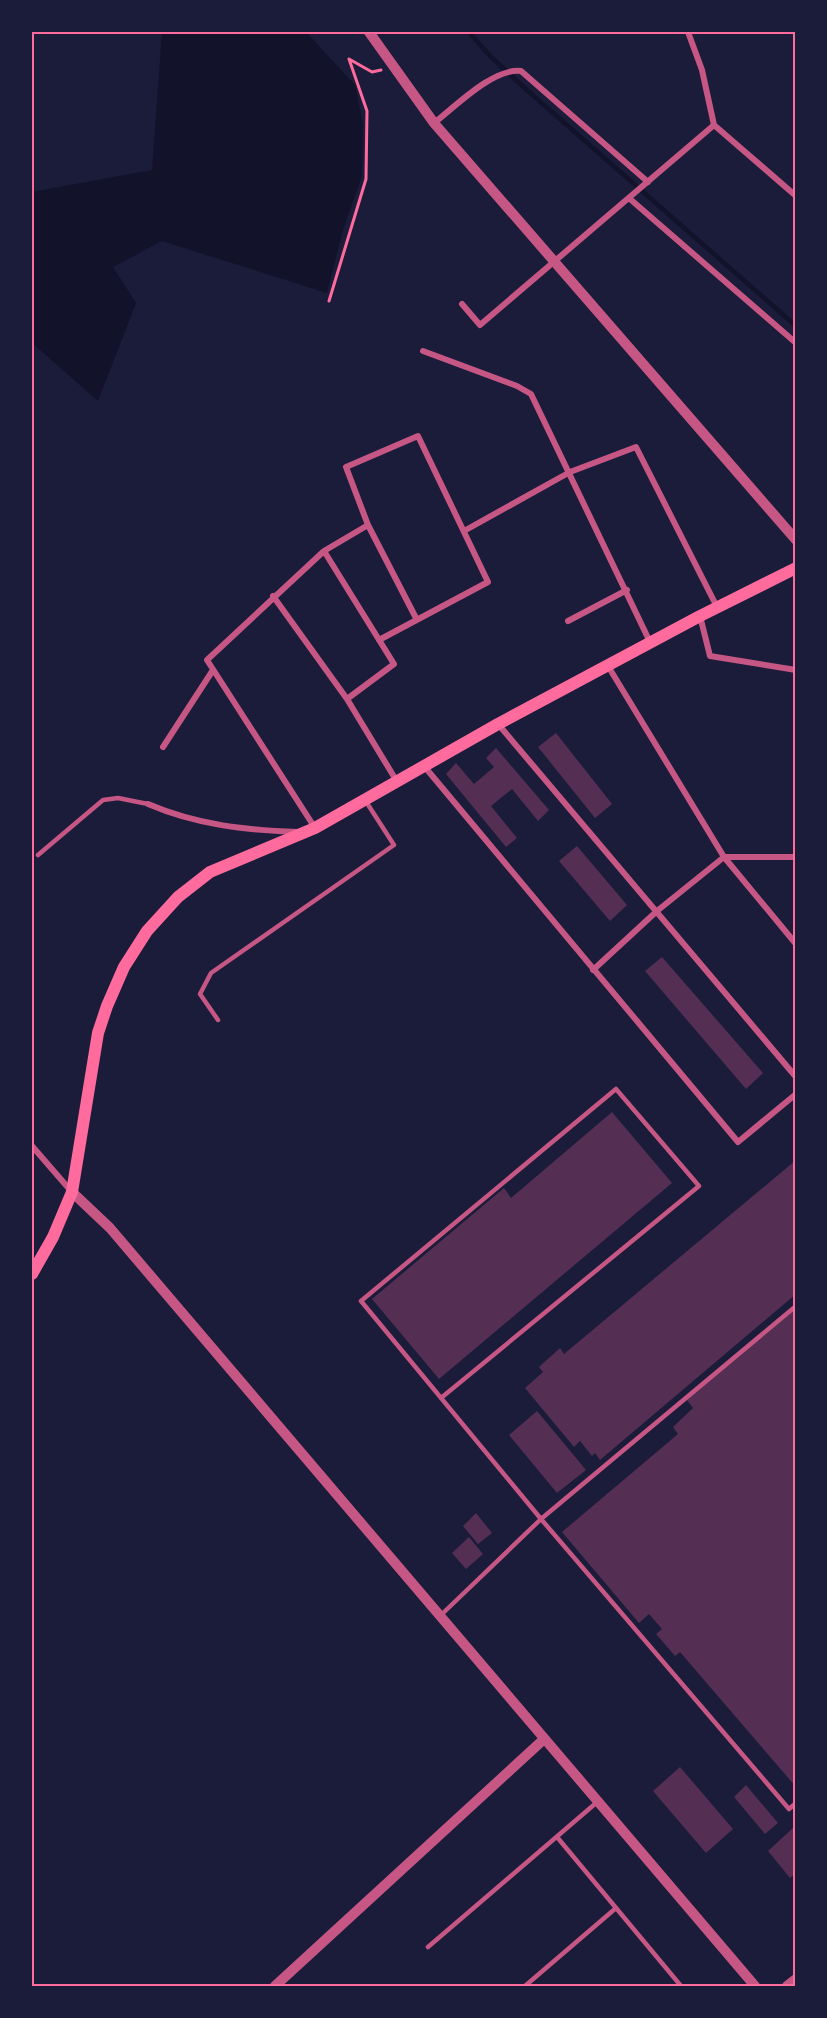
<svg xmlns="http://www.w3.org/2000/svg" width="827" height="2018" viewBox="0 0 827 2018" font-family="'Noto Serif',serif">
  <rect width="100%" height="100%" fill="#1b1b3a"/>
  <path fill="#12122b" d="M162 32H306L355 85 363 124 362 176 343 230 327 293 162 241 113 267 136 303 98 401 32 343V192L152 170Z"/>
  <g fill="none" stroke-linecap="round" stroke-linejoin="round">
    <path stroke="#12122b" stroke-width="4.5" d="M469 32 490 56 528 91 796 326"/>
  </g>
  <path fill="#542f53" d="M556 733 612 804 595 818 538 747Z
    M496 748 549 810 538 821 512 789 491 806 517 838 506 847 446 774 456 763 474 784 494 767 486 758Z
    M577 846 627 905 610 921 559 861Z
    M662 957 763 1073 746 1089 645 971Z
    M612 1112 672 1183 439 1379 372 1299 504 1188 511 1198Z
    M796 1160V1294L600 1460 595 1453 592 1456 580 1441 574 1447 525 1388 543 1372 539 1367 560 1348 564 1354Z
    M796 1306V1787L680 1652 675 1656 656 1634 662 1629 649 1614 639 1623 562 1532 678 1434 673 1427 693 1408 686 1399Z
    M537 1411 586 1470 557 1493 509 1435Z
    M476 1513 492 1533 478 1544 463 1526Z
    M469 1537 483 1554 466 1569 452 1553Z
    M680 1767 733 1829 706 1853 653 1791Z
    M746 1785 778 1823 765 1834 734 1797Z
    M794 1827 796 1873 790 1878 768 1851Z"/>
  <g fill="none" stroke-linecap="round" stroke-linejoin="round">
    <path stroke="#ff6b9d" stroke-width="3" d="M329 301 366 179 367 111 349 59 372 72 381 70"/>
    <path stroke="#c65784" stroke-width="4.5" d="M38 855 103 800 118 798 148 804
      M218 1020 200 994 211 973 394 845 365 800
      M441 1398 699 1186 616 1089 361 1301 541 1519 789 1809 796 1803
      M441 1615 541 1519 796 1306
      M557 1837 681 1986
      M428 1947 596 1803
      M525 1986 616 1908"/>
    <path stroke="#c65784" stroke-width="6" d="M688 32 702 70 714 125 796 196
      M434 123C456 106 493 68 521 71L648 182
      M630 199 796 343
      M462 304 480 325 714 125
      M423 351 517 386 531 394 650 642
      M464 531 570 472 636 447 717 607
      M324 551 394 664 347 699
      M273 596 347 699 396 780
      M700 616 710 656 796 670
      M568 621 627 590
      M379 640 488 582 418 436 346 467 368 525 417 620
      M608 666 724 857 796 944
      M498 724 796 1077
      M163 747 213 670
      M424 766 738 1142 796 1094
      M148 804C197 825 245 830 298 832
      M315 828 207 660 324 551 368 525
      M593 970 657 911 724 857H796
      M32 1146 71 1191"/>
    <path stroke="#c65784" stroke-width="10" d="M369 32 434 123 796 540
      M72 1192 110 1228 755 1986
      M275 1986 543 1740
      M787 1986 796 1979"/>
    <path stroke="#ff6b9d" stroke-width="12" d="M32 1274 53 1237 72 1192 98 1033 107 1006 124 967 147 931 178 897 210 872 315 828 498 724 700 616 796 568"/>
  </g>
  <rect width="827" height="2018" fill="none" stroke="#1b1b3a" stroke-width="66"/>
  <rect x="33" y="33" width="761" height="1952" fill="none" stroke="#ff6b9d" stroke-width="2"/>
</svg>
